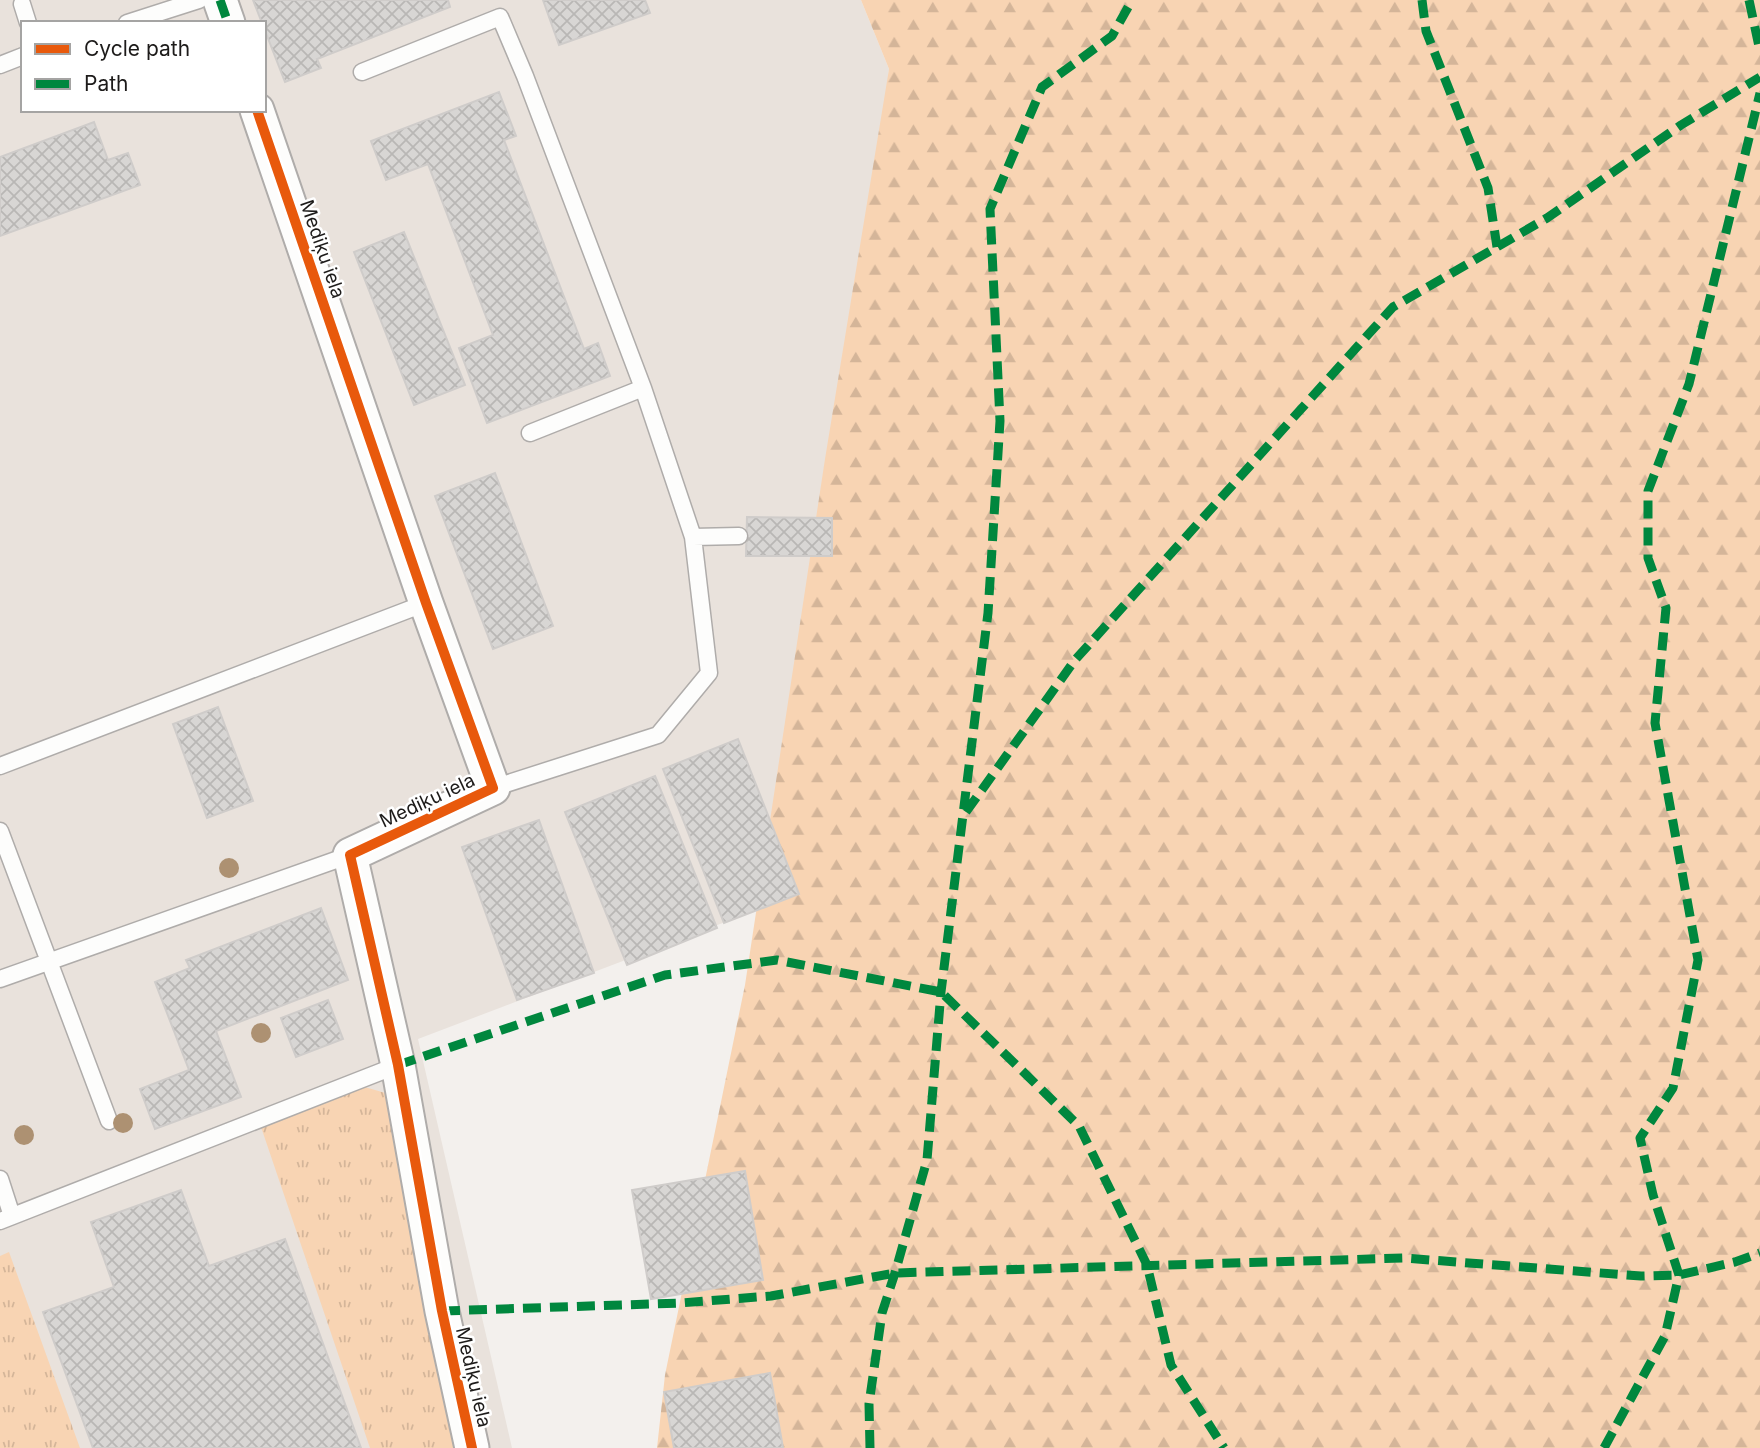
<svg xmlns="http://www.w3.org/2000/svg" width="1760" height="1448" viewBox="0 0 1760 1448" font-family="Inter,sans-serif">
  <defs>
    <pattern id="grass-tufts" width="24" height="20" patternUnits="userSpaceOnUse" patternTransform="scale(1.75)"><rect width="24" height="20" fill="#f8d4b3"/><path d="M3 7l-1-3M5 7V3M7 7l1-3M15 17l-1-3M17 17v-4M19 17l1-3" fill="none" stroke="#d4b599"/></pattern>
    <pattern id="forest-firs" width="22" height="20" patternUnits="userSpaceOnUse" patternTransform="scale(1.75)"><rect width="22" height="20" fill="#f8d4b3"/><path d="M5 1l3.5 6h-7zM16 11l3.5 6h-7z" fill="#d4b599"/></pattern>
    <pattern id="building-cross-hatch" width="8" height="8" patternUnits="userSpaceOnUse" patternTransform="scale(1.75)"><rect width="8" height="8" fill="#d8d6d4"/><path d="M0 0l8 8M0 8l8-8" fill="none" stroke="#b9b7b5"/></pattern>
  </defs>
  <rect width="100%" height="100%" fill="#f3f0ed"/>
  <path fill="#e9e2dc" fill-rule="evenodd" d="M0 0H861L889 69 799 894 418 1039 512 1448H0ZM23 23H264V110H23Z"/>
  <path fill="url(#grass-tufts)" d="M361 1086 389 1094 460 1448H370L261 1127Z
    M9 1252 80 1448H0V1256Z"/>
  <path fill="url(#forest-firs)" d="M861 0H1760V1448H657L665 1375 745 985 825 459 889 69Z"/>
  <path fill="url(#building-cross-hatch)" stroke="#cfccca" stroke-width="2" d="M253 0H448L450 7 317 59 321 68 285 82 264 28V23H262Z
    M543 0H645L650 13 559 45Z
    M499 92 516 136 504 140 584 349 598 343 610 376 487 423 459 348 493 335 428 164 386 180 371 141Z
    M94 122 108 160 128 153 140 185 0 236V157Z
    M404 232 465 385 414 405 354 252Z
    M495 473 553 626 493 649 435 496Z
    M747 517 832 518V556H746Z
    M218 707 253 801 207 818 173 724Z
    M738 739 799 894 724 923 663 769Z
    M655 776 717 928 627 965 565 812Z
    M539 820 594 973 517 1000 462 847Z
    M321 908 348 980 216 1031 241 1097 155 1129 140 1089 189 1070 155 982 190 968 186 960Z
    M328 1000 343 1039 296 1057 281 1018Z
    M745 1171 763 1280 651 1299 632 1190Z
    M181 1190 209 1266 285 1239 361 1448H93L43 1312 114 1287 91 1222Z
    M770 1373 783 1448H674L664 1392Z"/>
  <g fill="none" stroke-linecap="round" stroke-linejoin="round">
    <defs>
      <path id="service" d="M22 4 28 23
        M127 23 199 0
        M0 65 23 56
        M362 72 500 17 525 76 643 388 693 537 709 673 658 735 493 788
        M530 433 643 388
        M693 537 739 536
        M0 766 426 603
        M0 831 109 1121
        M0 979 350 855
        M0 1179 12 1216
        M0 1221 398 1065"/>
      <path id="minor" d="M220 0 228 23
        M257 110 426 603 493 788 350 855 398 1065 442 1311 472 1448"/>
    </defs>
    <use href="#service" stroke="#afacaa" stroke-width="19"/>
    <use href="#minor" stroke="#afacaa" stroke-width="37"/>
    <use href="#service" stroke="#fdfdfc" stroke-width="16"/>
    <use href="#minor" stroke="#fdfdfc" stroke-width="33"/>
    <path stroke="#00873e" stroke-width="9" stroke-dasharray="18 9" stroke-linecap="butt" d="M220 0 228 23
      M1422 0 1426 31 1488 188 1497 247
      M1749 0 1760 51
      M966 812 1075 660 1393 307 1547 218 1681 125 1760 77
      M398 1065 665 975 777 960 941 992 1079 1126 1147 1265 1171 1365 1224 1448
      M442 1311 680 1303 771 1296 895 1273 1404 1258 1641 1276 1679 1275 1735 1262 1760 1253
      M870 1448 869 1404 882 1313 895 1273 927 1160 941 992 988 613 1000 421 990 209 1042 87 1112 36 1132 0
      M1604 1448 1665 1336 1679 1275 1653 1195 1640 1138 1673 1088 1698 960 1655 723 1666 608 1648 558V491L1689 384 1760 93"/>
    <defs>
      <path id="cycleway" d="M257 110 426 603 493 788 350 855 398 1065 442 1311 472 1448"/>
    </defs>
    <use href="#cycleway" stroke="#fff" stroke-width="15"/>
    <use href="#cycleway" stroke="#e8590c" stroke-width="10"/>
  </g>
  <g fill="#ad9172">
    <circle cx="229" cy="868" r="10"/>
    <circle cx="261" cy="1033" r="10"/>
    <circle cx="123" cy="1123" r="10"/>
    <circle cx="24" cy="1135" r="10"/>
  </g>
  <g text-anchor="middle" stroke-width="5" stroke-linejoin="round" paint-order="stroke">
    <g font-size="19" fill="#1d1b1a" stroke="#fff">
      <text transform="translate(323 249) rotate(71)" y="7">Mediķu iela</text>
      <text transform="translate(427 800) rotate(-25)" y="7">Mediķu iela</text>
      <text transform="translate(474 1377) rotate(77)" y="7">Mediķu iela</text>
    </g>
  </g>
  <rect x="21" y="21" width="245" height="91" fill="#ffffff" stroke="#a5a4a3" stroke-width="2"/>
  <rect x="35" y="44" width="35" height="10" fill="#e8590c" stroke="#a5a4a3" stroke-width="2"/>
  <text x="84" y="56" font-size="21" fill="#1d1b1a">Cycle path</text>
  <rect x="35" y="79" width="35" height="10" fill="#00873e" stroke="#a5a4a3" stroke-width="2"/>
  <text x="84" y="91" font-size="21" fill="#1d1b1a">Path</text>
</svg>
